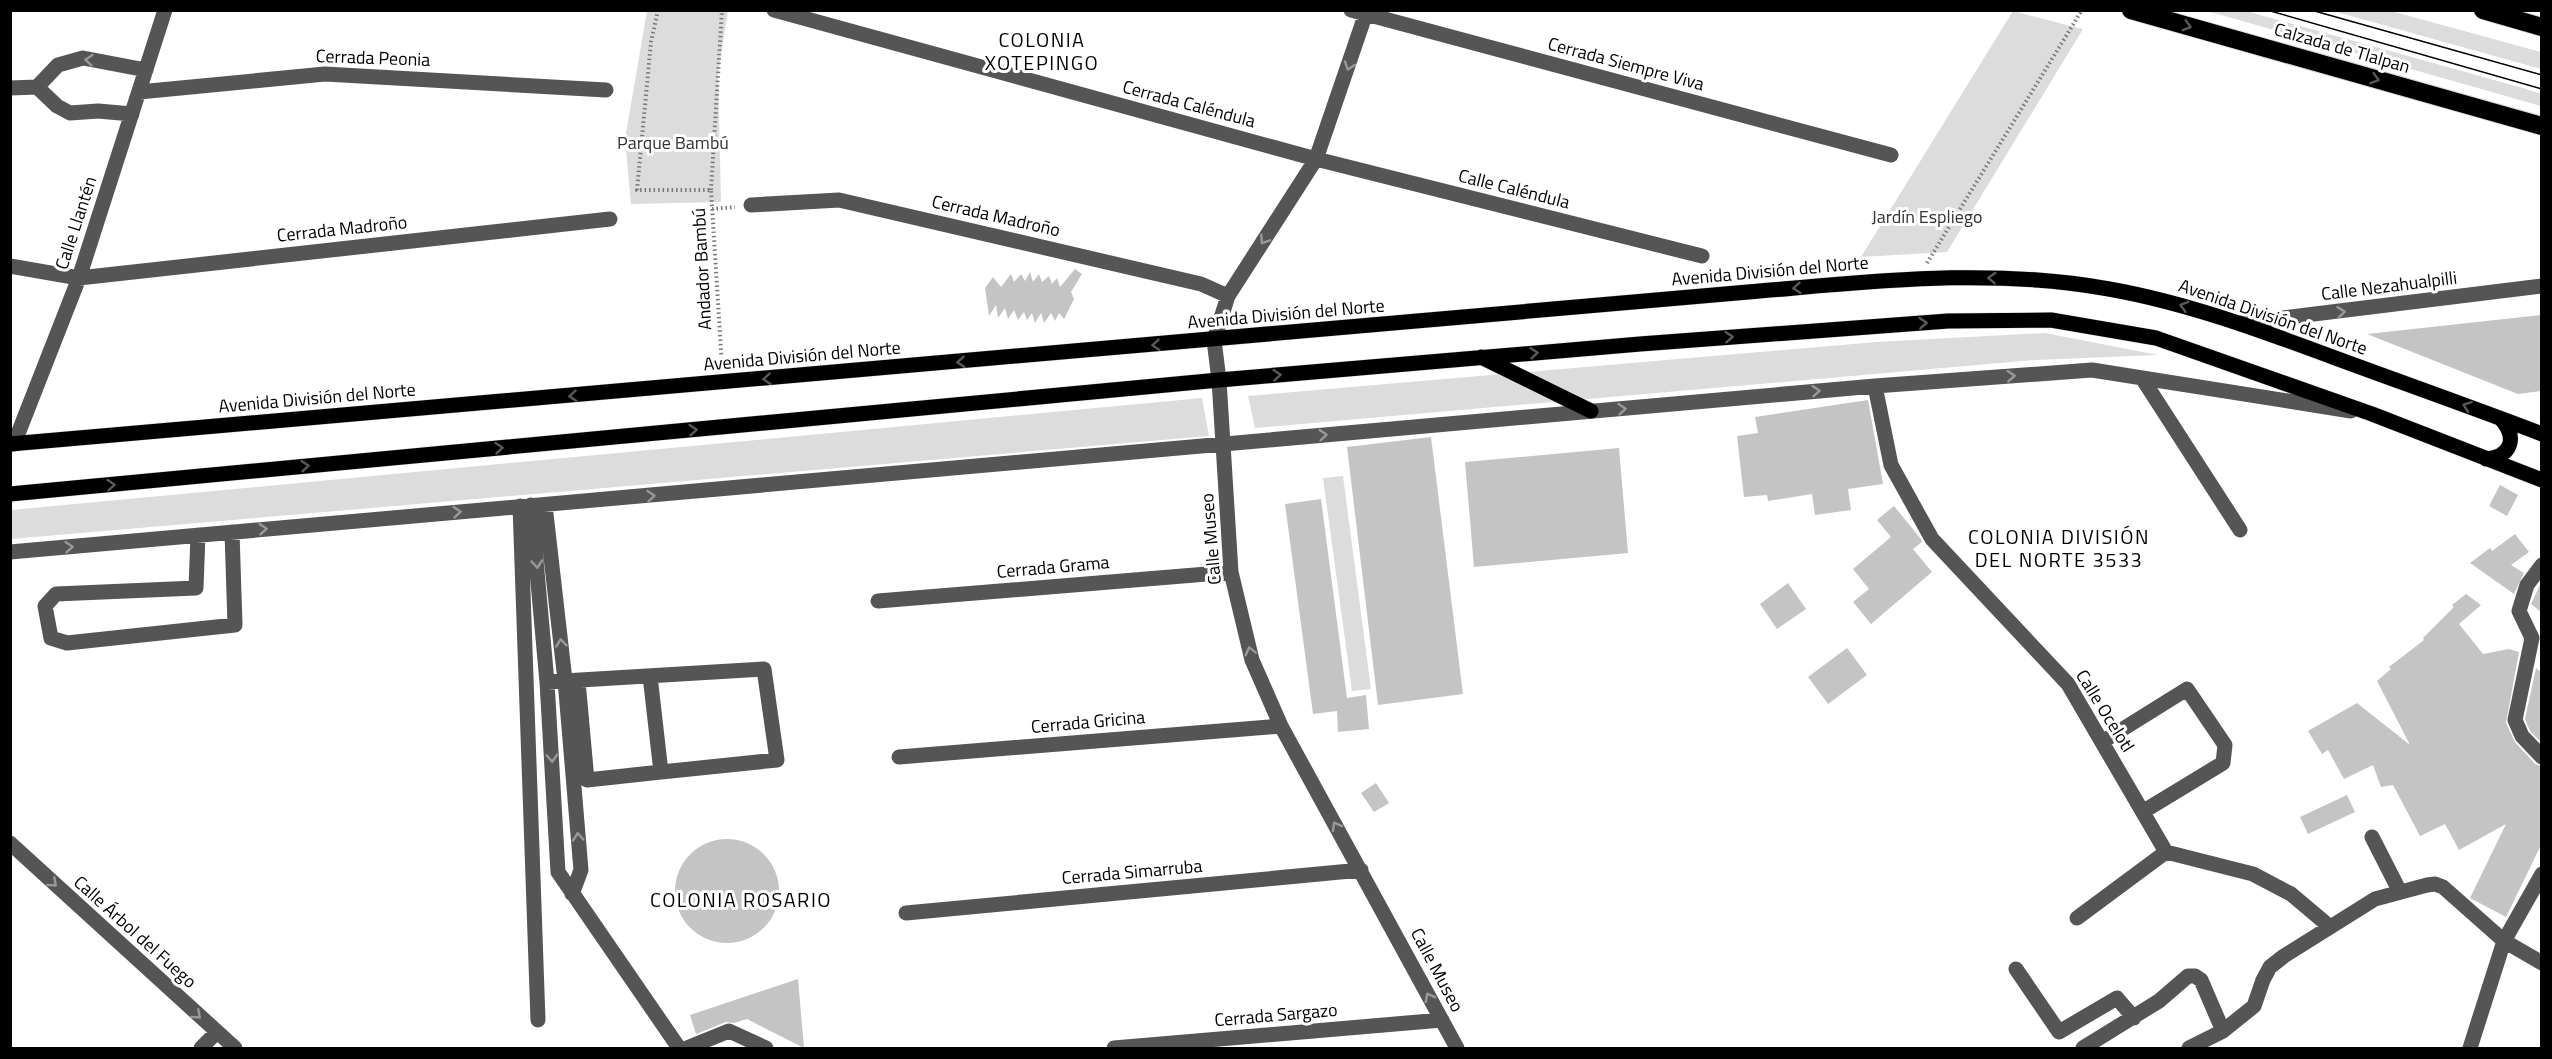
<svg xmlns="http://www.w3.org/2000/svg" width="2552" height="1059" viewBox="0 0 2552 1059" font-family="'Titillium Web',sans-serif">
  <rect width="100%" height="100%" fill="#fff"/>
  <path fill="#dcdcdc" d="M647 11H728L718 73 721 202 631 204 625 139Z
    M2013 11 2083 29 1947 252 1861 257Z
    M2207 11H2246L2523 88 2541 94V106Z
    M2333 11H2391L2541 52V69Z
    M2045 333 2158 355 2035 360 1255 428 1248 396 1876 342Z
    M1202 398 1209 436 11 539V510Z
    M1343 476 1371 689 1352 691 1323 478Z"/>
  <path fill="#c4c4c4" d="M1075 269 1082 274 1071 292 1074 299 1064 319 1059 313 1055 321 1051 313 1044 323 1041 313 1035 323 1032 313 1027 320 1024 312 1018 320 1014 310 1008 319 1005 308 998 318 996 305 989 316 985 288 993 277 1001 287 1011 274 1014 282 1021 274 1025 281 1030 272 1033 282 1039 274 1042 282 1049 276 1052 284 1057 278 1060 287Z
    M2541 315V391L2518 394 2367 334Z
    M1868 400 1883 484 1848 489 1851 510 1815 515 1812 494 1768 501 1767 495 1744 497 1737 436 1758 433 1755 417Z
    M1431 437 1463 694 1378 705 1347 447Z
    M1619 448 1628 553 1474 567 1465 462Z
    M2500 485 2518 495 2507 516 2489 506Z
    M1321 499 1347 698 1366 695 1369 729 1338 732 1337 711 1313 714 1285 504Z
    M1894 506 1921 539 1922 542 1913 549 1932 572 1871 624 1853 602 1869 589 1853 569 1891 537 1877 520Z
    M2515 534 2529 552 2511 565 2524 573 2514 594 2470 563 2490 548 2492 551Z
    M1788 583 1806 609 1777 629 1760 604Z
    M2541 583V612L2531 604Z
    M2466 594 2481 605 2459 624 2483 654 2509 649 2519 652 2506 723 2515 742 2535 764 2541 766V845L2506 917 2470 898 2506 824 2459 850 2445 824 2420 836 2393 785 2381 787 2373 765 2344 779 2328 750 2322 754 2308 731 2357 703 2410 745 2377 681 2391 669 2389 667 2424 640 2423 638 2454 607 2452 605Z
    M1847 648 1867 675 1828 704 1808 677Z
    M2536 668 2541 672V742L2530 731 2525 719Z
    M1376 783 1389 803 1374 812 1361 793Z
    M2347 795 2355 812 2308 834 2300 817Z
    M675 891a52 52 0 1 1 104 0a52 52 0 1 1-104 0Z
    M798 979 804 1048 747 1019 734 1023 726 1022 696 1034 690 1015Z"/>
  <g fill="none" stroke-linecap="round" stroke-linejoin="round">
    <defs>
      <path id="major" d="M1481 357 1591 411
        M10 444 1748 292C1869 282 1988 267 2109 289 2188 303 2263 331 2338 359 2406 384 2474 408 2542 434
        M2486 459C2511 457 2518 438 2501 419
        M10 494 1219 380 1640 344 1948 321 2051 320 2156 338 2372 414 2542 480"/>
      <path id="highway" d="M2131 10 2542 126
        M2483 10 2542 27"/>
    </defs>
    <use href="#major" stroke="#dbdbdb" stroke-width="16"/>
    <use href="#highway" stroke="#dbdbdb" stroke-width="20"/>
    <path stroke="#777" stroke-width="4" stroke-dasharray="1.5 3" stroke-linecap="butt" d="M658 10 651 42 637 190H711L722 366
      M711 190 722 10
      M712 209 735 207
      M1927 263 2082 10"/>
    <path stroke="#555" stroke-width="15" d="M774 10 1316 159 1702 256
      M1351 10 1891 155
      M1367 10 1316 159 1228 296 1214 340 1219 380 1231 572 1252 660 1281 726 1457 1048
      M37 87 57 106 70 113 98 111 132 114
      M10 88 37 87 58 65 83 58 146 70
      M139 92 325 74 606 90
      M751 205 839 200 1201 284 1228 296
      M10 266 79 278 610 219
      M2241 323 2542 286
      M2142 378 2240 530
      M1875 386 1891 465 1932 539 2068 684 2166 852 2253 874 2291 894 2329 926
      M14 444 79 278 165 10
      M531 505 547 682 558 872 679 1048
      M545 505 565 680 581 870 572 894
      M520 506 538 1020
      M198 535 196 588 56 594 45 606 51 638 67 643 235 625 232 532
      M10 552 1875 386 2092 370 2351 411
      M2542 565 2527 585 2519 611 2532 638 2515 720 2522 736 2542 757
      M878 601 1231 572
      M578 681 587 780 661 772 650 676
      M547 682 764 669 777 760 661 772
      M2102 742 2187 689 2225 745 2223 763 2144 811
      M899 757 1281 726
      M2372 837 2400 892
      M10 843 235 1048
      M906 913 1361 870
      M2077 918 2166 852
      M2016 969 2059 1032 2117 998 2134 1018
      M201 1048 216 1033
      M687 1048 729 1031 766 1048
      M1114 1048 1442 1020
      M2083 1048 2159 1001 2188 976H2195L2201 980 2223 1031
      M2189 1048 2223 1031 2254 1006 2263 980 2270 967 2284 956 2375 899 2427 885 2435 884 2443 887 2504 941 2542 963
      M2470 1048 2504 941 2542 874"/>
    <use href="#major" stroke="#000" stroke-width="15"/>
    <use href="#highway" stroke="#000" stroke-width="18"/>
    <path stroke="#000" stroke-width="1.5" d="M2267 10 2542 89
      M2311 10 2542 75"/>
  </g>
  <defs><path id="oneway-chevron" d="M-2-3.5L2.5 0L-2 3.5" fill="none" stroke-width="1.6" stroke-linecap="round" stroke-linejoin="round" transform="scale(1.5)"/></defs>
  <g stroke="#595959">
    <use href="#oneway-chevron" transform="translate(2187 26) rotate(16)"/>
    <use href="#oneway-chevron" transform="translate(2375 79) rotate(16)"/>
    <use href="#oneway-chevron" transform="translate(1992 278) rotate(-177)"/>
    <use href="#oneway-chevron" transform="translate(1797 288) rotate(175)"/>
    <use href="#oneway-chevron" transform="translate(2184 306) rotate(-164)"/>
    <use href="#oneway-chevron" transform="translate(1923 323) rotate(-4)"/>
    <use href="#oneway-chevron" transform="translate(1729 337) rotate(-4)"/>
    <use href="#oneway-chevron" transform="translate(1156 345) rotate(175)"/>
    <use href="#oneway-chevron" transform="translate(1534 353) rotate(-5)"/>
    <use href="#oneway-chevron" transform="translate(961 362) rotate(175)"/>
    <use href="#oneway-chevron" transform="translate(1277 375) rotate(-5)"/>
    <use href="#oneway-chevron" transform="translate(767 379) rotate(175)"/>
    <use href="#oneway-chevron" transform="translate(573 396) rotate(175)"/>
    <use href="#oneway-chevron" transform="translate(2467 406) rotate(-160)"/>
    <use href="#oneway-chevron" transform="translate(693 430) rotate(-5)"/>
    <use href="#oneway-chevron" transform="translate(499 448) rotate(-5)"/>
    <use href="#oneway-chevron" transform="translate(305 466) rotate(-5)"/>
    <use href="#oneway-chevron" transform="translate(111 485) rotate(-5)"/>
  </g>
  <g stroke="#999">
    <use href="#oneway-chevron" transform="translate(89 60) rotate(-175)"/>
    <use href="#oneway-chevron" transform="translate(1349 66) rotate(109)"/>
    <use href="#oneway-chevron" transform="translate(1264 240) rotate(123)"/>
    <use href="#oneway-chevron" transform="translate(2341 312) rotate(-7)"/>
    <use href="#oneway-chevron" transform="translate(2011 376) rotate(-4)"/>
    <use href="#oneway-chevron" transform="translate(1816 391) rotate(-5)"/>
    <use href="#oneway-chevron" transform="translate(1622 409) rotate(-5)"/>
    <use href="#oneway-chevron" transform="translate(1323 435) rotate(-5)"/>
    <use href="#oneway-chevron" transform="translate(651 496) rotate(-5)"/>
    <use href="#oneway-chevron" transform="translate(457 512) rotate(-5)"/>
    <use href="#oneway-chevron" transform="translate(263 529) rotate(-5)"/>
    <use href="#oneway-chevron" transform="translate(69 547) rotate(-5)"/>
    <use href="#oneway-chevron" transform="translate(537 564) rotate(85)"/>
    <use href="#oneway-chevron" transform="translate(561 643) rotate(-96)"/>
    <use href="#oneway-chevron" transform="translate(1250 651) rotate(-104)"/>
    <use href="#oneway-chevron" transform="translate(552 758) rotate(87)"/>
    <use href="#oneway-chevron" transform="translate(1336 826) rotate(-119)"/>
    <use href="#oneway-chevron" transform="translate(578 837) rotate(-95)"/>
    <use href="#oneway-chevron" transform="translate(53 883) rotate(42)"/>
    <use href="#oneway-chevron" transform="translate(1429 997) rotate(-118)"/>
    <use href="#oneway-chevron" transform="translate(197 1015) rotate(42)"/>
  </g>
  <g text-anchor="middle" stroke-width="6" stroke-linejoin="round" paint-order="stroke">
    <g font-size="18" fill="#000" stroke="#fff">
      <text transform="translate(2342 48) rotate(16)" y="6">Calzada de Tlalpan</text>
      <text transform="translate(373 58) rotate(2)" y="6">Cerrada Peonia</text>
      <text transform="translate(1626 64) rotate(15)" y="6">Cerrada Siempre Viva</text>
      <text transform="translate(1189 104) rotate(15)" y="6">Cerrada Caléndula</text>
      <text transform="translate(1514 189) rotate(14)" y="6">Calle Caléndula</text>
      <text transform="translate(996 216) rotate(13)" y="6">Cerrada Madroño</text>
      <text transform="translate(76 223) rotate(-72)" y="6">Calle Llantén</text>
      <text transform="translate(342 229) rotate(-6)" y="6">Cerrada Madroño</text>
      <text transform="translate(702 269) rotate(-93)" y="6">Andador Bambú</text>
      <text transform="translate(1770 271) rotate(-5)" y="6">Avenida División del Norte</text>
      <text transform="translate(2389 286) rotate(-7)" y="6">Calle Nezahualpilli</text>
      <text transform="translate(1286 314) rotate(-5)" y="6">Avenida División del Norte</text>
      <text transform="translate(2273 317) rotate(19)" y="6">Avenida División del Norte</text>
      <text transform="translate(802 356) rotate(-5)" y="6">Avenida División del Norte</text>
      <text transform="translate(317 398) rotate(-5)" y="6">Avenida División del Norte</text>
      <text transform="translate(1211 539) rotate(-95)" y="6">Calle Museo</text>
      <text transform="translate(1053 567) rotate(-5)" y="6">Cerrada Grama</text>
      <text transform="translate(2105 711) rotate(58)" y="6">Calle Ocelotl</text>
      <text transform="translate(1088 722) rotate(-5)" y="6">Cerrada Gricina</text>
      <text transform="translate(1132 872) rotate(-5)" y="6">Cerrada Simarruba</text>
      <text transform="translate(135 932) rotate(42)" y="6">Calle Árbol del Fuego</text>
      <text transform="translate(1437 970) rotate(62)" y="6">Calle Museo</text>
      <text transform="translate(1276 1015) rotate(-5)" y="6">Cerrada Sargazo</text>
    </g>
    <g font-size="18" fill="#333" stroke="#fff">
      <text x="673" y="149">Parque Bambú</text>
      <text x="1927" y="223">Jardín Espliego</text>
    </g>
    <g font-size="20" letter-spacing="1.5" fill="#000" stroke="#fff">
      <text x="1042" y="47">COLONIA<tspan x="1042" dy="23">XOTEPINGO</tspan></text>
      <text x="2059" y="544">COLONIA DIVISIÓN<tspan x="2059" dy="23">DEL NORTE 3533</tspan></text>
      <text x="741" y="907">COLONIA ROSARIO</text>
    </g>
  </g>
  <rect width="2552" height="1059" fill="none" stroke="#000000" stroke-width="24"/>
</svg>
